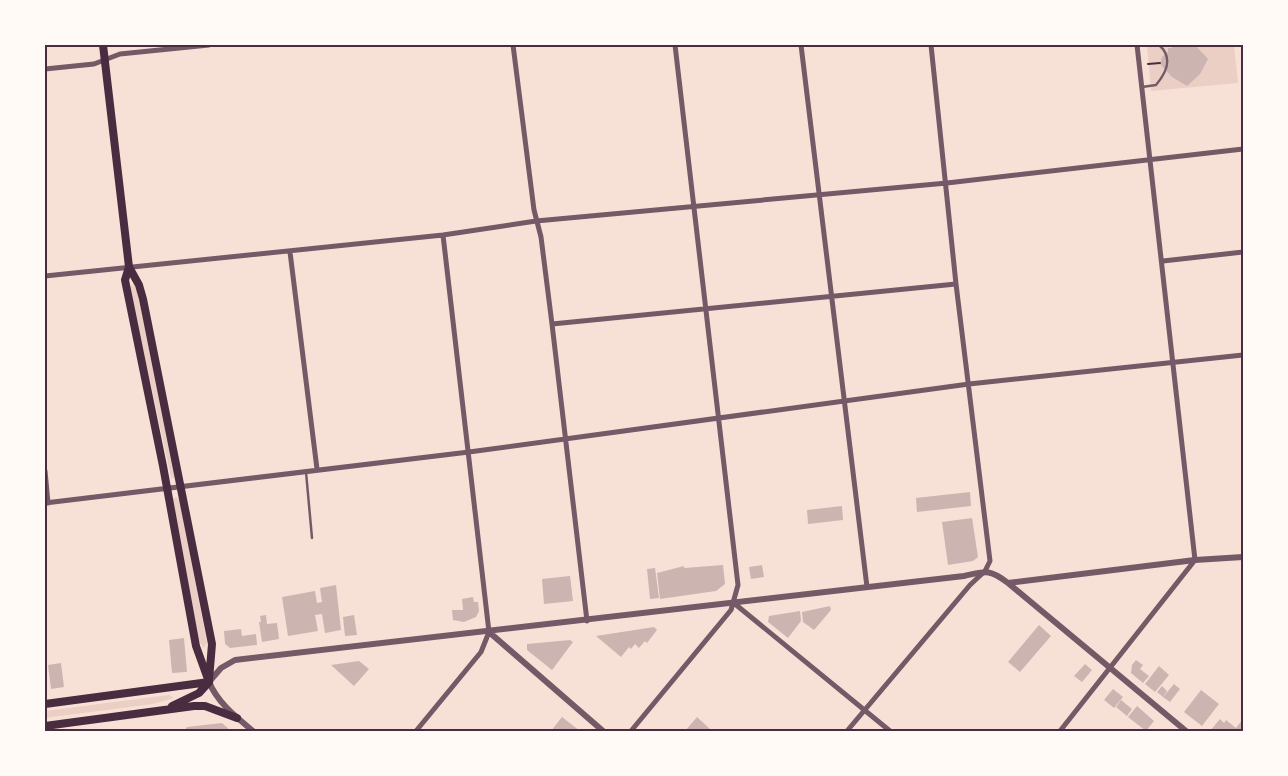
<svg xmlns="http://www.w3.org/2000/svg" width="1288" height="776" viewBox="0 0 1288 776" font-family="'DejaVu Sans',sans-serif">
  <rect width="100%" height="100%" fill="#f7e1d7"/>
  <path fill="#ebcfc5" d="M1147 45H1234L1238 83 1151 91Z
    M132 284 137 290 176 479 171 477 130 289Z
    M176 497 180 500 207 643 204 648 199 641 173 499Z
    M169 695 174 698 153 704 45 718V711Z"/>
  <path fill="#ccb4b1" d="M1173 45H1195L1208 59 1200 74 1187 86 1172 77 1160 64 1162 57 1168 52V48H1172Z
    M970 492 971 506 917 512 916 498Z
    M842 506 843 520 808 524 807 510Z
    M972 518 978 557 973 561 948 565 942 522Z
    M723 565 725 584 716 591 660 599 657 573 684 566V568Z
    M762 565 764 577 751 579 749 567Z
    M655 568 659 598 650 599 647 569Z
    M570 576 573 601 544 604 542 579Z
    M336 585 341 630 325 633 322 614 315 615 318 631 288 636 282 597 315 591 317 603 322 602 320 588Z
    M473 597 474 602H478L479 611 476 617 464 622 453 620 452 610H463L462 599Z
    M830 606 831 610 814 630 803 622 802 612Z
    M800 611 801 621 788 638 768 622 769 616Z
    M266 615 267 624 277 623 279 639 262 642 259 622H261L260 616Z
    M354 615 357 635 345 636 343 617Z
    M1039 625 1051 636 1020 672 1008 662Z
    M654 627 657 630 647 643 645 641 639 648 635 644 631 649 629 647 621 657 596 636Z
    M241 629 242 636 256 634 257 645 230 648 225 644 224 631Z
    M184 638 187 672 172 673 169 640Z
    M570 640 573 642 552 670 527 650V644Z
    M1136 660 1143 665 1140 669 1149 676 1143 683 1131 673 1132 665Z
    M359 661 369 669 354 686 331 665Z
    M61 663 64 687 51 689 48 665Z
    M1085 664 1092 670 1082 682 1074 676Z
    M1159 666 1169 675 1155 692 1145 684Z
    M1174 684 1180 689 1170 702 1163 697Z
    M1162 686 1167 691 1163 697 1157 692Z
    M1113 689 1123 697 1114 708 1104 700Z
    M1201 690 1219 704 1202 726 1184 712Z
    M1121 700 1132 709 1127 716 1116 707Z
    M1137 706 1154 721 1146 731 1128 717Z
    M562 717 580 731H551Z
    M697 717 710 729 708 731H685Z
    M1220 719 1224 723 1226 720 1236 728 1243 719V731H1210Z
    M222 723 230 730 229 731H184L187 727Z"/>
  <g fill="none" stroke-linecap="round" stroke-linejoin="round">
    <path stroke="#4a2c40" stroke-width="2" d="M1148 64 1160 63"/>
    <path stroke="#755966" stroke-width="2.5" d="M1142 87 1156 85C1166 73 1174 58 1159 45
      M306 472 312 538"/>
    <path stroke="#755966" stroke-width="5" d="M513 45 534 210 541 237 552 324 587 621
      M801 45 867 587
      M45 69 94 64 120 54 209 45
      M290 252 317 469
      M1163 261 1243 252
      M45 276 443 235 536 221 947 183 1243 149
      M552 324 956 284
      M45 471 48 503
      M45 503 469 452 969 384 1243 355
      M735 604 890 731
      M416 731 481 652 489 632 443 235
      M631 731 731 610 738 585 675 45
      M847 731 970 585 985 571 990 561 956 284 931 45
      M1060 731 1195 560 1137 45"/>
    <path stroke="#755966" stroke-width="6" d="M1008 583 1195 560 1243 557
      M489 632 603 731
      M253 731C235 716 218 703 209 682L221 668 235 660 964 576C986 571 990 569 1008 583L1186 731"/>
    <path stroke="#4a2c40" stroke-width="8" d="M103 45 129 267 125 280 163 466 196 646 209 682
      M129 267 139 285 143 299 212 644 209 680
      M45 704 209 682
      M172 706 199 693 209 682
      M45 726 194 706H205L237 718"/>
  </g>
  <rect width="1288" height="776" fill="none" stroke="#fffaf5" stroke-width="92"/>
  <rect x="46" y="46" width="1196" height="684" fill="none" stroke="#4a2c40" stroke-width="2"/>
</svg>
